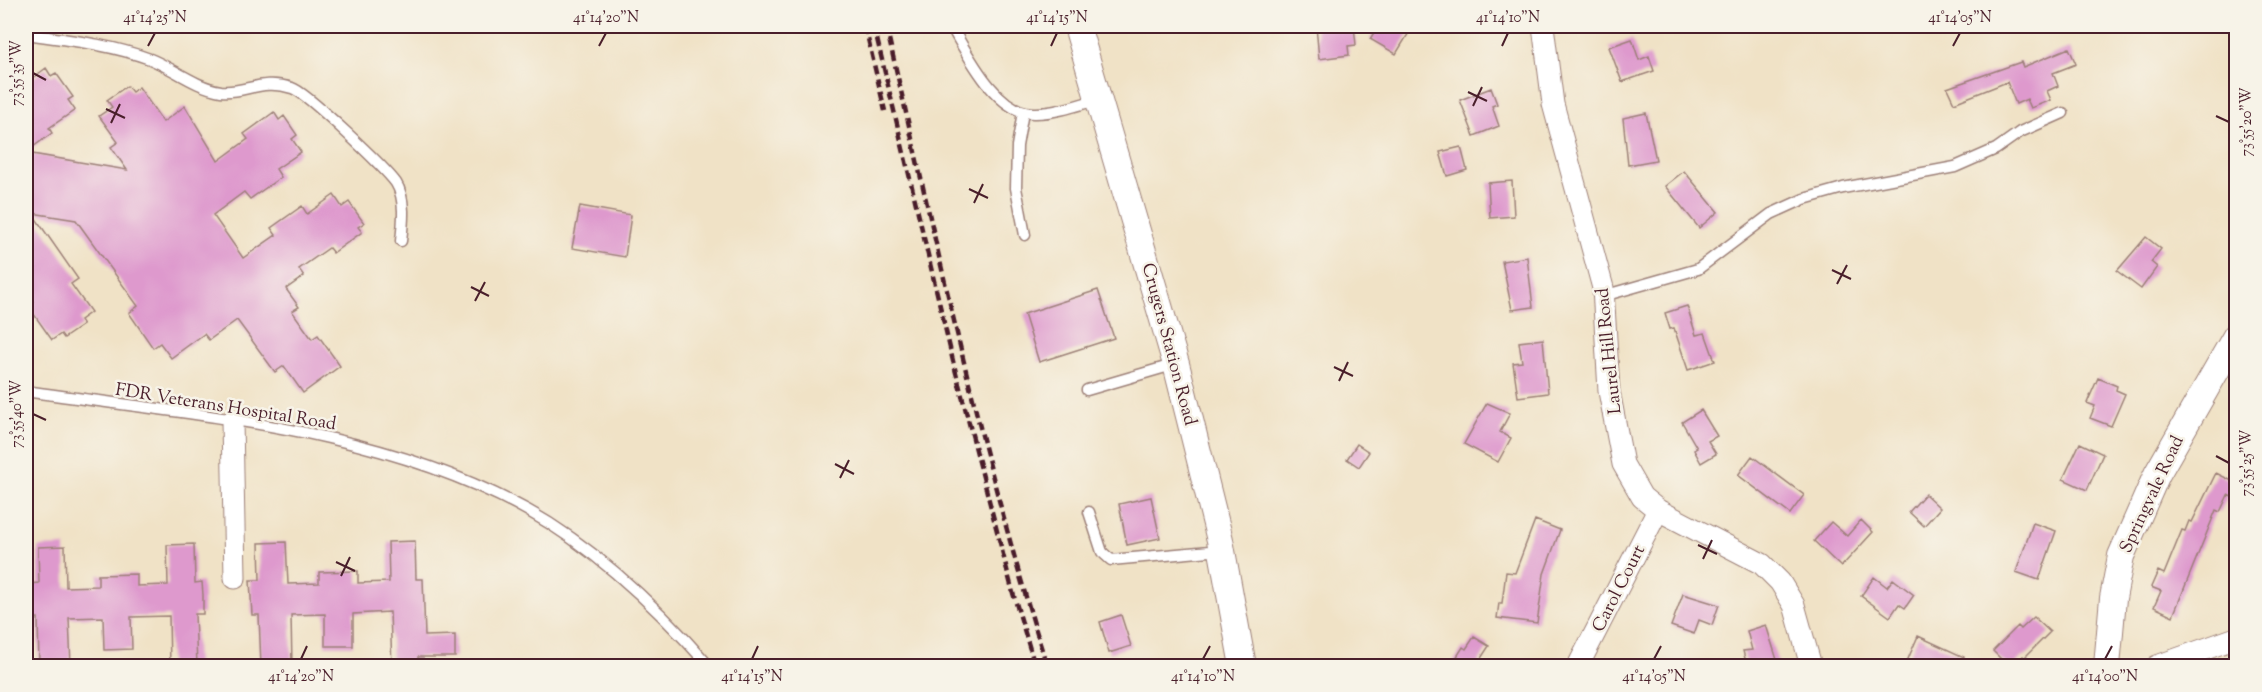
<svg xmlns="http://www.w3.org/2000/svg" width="2262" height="692" font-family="'Sorts Mill Goudy',serif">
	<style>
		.building { fill: #de99cd }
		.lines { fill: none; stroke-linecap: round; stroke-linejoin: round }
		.service-casing { stroke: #9d8078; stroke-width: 13 }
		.minor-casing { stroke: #9d8078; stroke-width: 23 }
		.tertiary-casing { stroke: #9d8078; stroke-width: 28 }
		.service { stroke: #fff; stroke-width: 10 }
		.minor { stroke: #fff; stroke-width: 21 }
		.tertiary { stroke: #fff; stroke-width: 26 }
		.rail { stroke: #4a1f2b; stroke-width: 4.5; stroke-dasharray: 9 4.5; stroke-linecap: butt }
		.ticks { fill: none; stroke: #4a1f2b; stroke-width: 2 }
		.labels { text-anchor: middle; stroke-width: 5; stroke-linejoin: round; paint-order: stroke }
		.street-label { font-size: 18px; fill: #4a1f2b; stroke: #f7f3e8 }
		.neatline { fill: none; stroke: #4a1f2b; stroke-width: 2 }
		.ticks-label { font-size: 15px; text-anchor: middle; fill: #4a1f2b }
	</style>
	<rect width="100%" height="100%" fill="#f7f3e8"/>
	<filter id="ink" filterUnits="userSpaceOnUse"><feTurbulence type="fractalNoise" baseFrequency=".0167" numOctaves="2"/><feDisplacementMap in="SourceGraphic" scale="12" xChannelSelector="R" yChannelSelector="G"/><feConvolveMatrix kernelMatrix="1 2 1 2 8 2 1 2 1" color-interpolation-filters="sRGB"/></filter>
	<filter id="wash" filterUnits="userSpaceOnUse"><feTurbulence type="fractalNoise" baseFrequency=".008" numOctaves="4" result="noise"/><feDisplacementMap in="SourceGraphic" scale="24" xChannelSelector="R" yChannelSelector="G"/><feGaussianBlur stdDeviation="1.35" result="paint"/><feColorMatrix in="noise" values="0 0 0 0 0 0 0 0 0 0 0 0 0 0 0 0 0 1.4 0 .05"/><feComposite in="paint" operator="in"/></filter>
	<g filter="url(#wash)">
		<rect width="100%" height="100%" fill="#f0e2c6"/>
		<g id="blocks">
			<!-- building -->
			<path class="building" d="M1316,26H1354L1356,45L1348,46L1349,55L1319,59Z
				M1378,26H1402L1410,31L1396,54L1370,39Z
				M1632,39L1639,60L1649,56L1654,71L1622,82L1609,47Z
				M2069,48L2076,64L2053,73L2058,86L2047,91L2051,100L2031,108L2027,99L2016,104L2007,82L1954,103L1947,88L2021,62L2023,67Z
				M46,68L51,76L56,73L73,97L68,100L75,110L49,128L52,133L26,152V83Z
				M127,86L132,92L139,87L163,122L185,106L218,161L248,139L244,134L274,112L279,120L284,116L297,135L292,139L301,152L276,169L281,177L250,199L244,192L213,215L243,258L276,235L271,228L302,206L307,214L334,195L342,207L349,202L364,223L358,227L362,232L333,253L329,248L299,269L304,276L286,289L299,307L292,311L312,339L318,335L340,366L303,393L284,366L275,372L237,320L209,340L204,334L171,358L160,343L153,348L129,313L138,306L76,220L32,213L78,279L71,284L91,312L80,320L83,325L64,338L61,334L52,340L28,306L34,302L26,290V153L127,170L111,147L118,142L99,116L112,107L107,100Z
				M1491,88L1497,104L1492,106L1499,126L1474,136L1460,100Z
				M1646,113L1656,160L1628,165L1623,118Z
				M1461,147L1467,170L1447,176L1440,152Z
				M1684,171L1718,212L1699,228L1665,186Z
				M1512,181L1514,216L1490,218L1488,183Z
				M580,206L631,215L625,257L572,248Z
				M2146,237L2161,249L2151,262L2157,267L2141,289L2117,271Z
				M1527,257L1533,307L1512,310L1502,261Z
				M1098,290L1114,338L1039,362L1024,314Z
				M1687,306L1696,335L1705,333L1715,361L1688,370L1674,328L1670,329L1665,313Z
				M1543,339L1548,393L1518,397L1513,363L1522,362L1519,342Z
				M2098,378L2117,386L2116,390L2125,394L2111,426L2090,418L2095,406L2087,403Z
				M1487,403L1510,413L1500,432L1511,438L1498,462L1464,444Z
				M1701,410L1717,436L1708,441L1716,454L1701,463L1694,450L1697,448L1682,422Z
				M2080,443L2103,454L2087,490L2063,479Z
				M1357,444L1369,452L1359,467L1347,459Z
				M1752,456L1804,495L1790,514L1738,475Z
				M2216,473L2236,483V499L2228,495L2220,512L2216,510L2173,616L2154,607L2161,591L2151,587L2158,571L2164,574L2182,530L2185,531L2189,521L2192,522Z
				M1925,494L1940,508L1924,526L1909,512Z
				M1151,497L1160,538L1127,545L1119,504Z
				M1535,520L1560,530L1544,574L1537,623L1497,618L1499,603H1502L1506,572L1515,573Z
				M1861,520L1873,532L1841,567L1814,541L1831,522L1847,536Z
				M2033,523L2056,531L2039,580L2016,572Z
				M415,541L416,579H423L425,636L455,635V657H418V666H392L390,612L353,614V646H325V614L291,615L292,666H261L259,615H252L250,580H260L259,543L286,542L288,584L319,583V572L358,571V583L389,582L388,542Z
				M194,544L195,583L202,582L203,595V614H195L197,666H170L169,616L131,617L132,649L104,650L103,617L69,618L71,666H39L38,618H30L29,584L39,583L38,547L65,546L66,587L98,586V575L137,574V586L168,585L167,545Z
				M1874,577L1887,587L1893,579L1914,595L1905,608L1899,604L1890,617L1861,596Z
				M1683,594L1719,605L1712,625L1699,620L1694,634L1671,626Z
				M1121,615L1131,646L1109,653L1100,622Z
				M2034,617L2050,632L2024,658L2023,656L2013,666H2008L1993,651L2018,626L2021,629Z
				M1766,625L1779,666H1747L1743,651L1752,650L1747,631Z
				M1918,636L1964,657L1960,666H1905Z
				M1474,637L1489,646L1476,666H1451L1463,647L1466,649Z"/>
		</g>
	</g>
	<g filter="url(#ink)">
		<use href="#blocks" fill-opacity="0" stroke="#9d8078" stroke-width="1.5"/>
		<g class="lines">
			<!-- service casing -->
			<g class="service-casing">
				<path id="service" d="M951,26C967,53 997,115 1035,113C1056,113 1078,105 1099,99
					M26,34C68,40 109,44 150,59C173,68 195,87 221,91C244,94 262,78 292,88C306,92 386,169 396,183C406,199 403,223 401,241
					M1023,112L1017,146L1016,188L1025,235
					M1603,296L1698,269L1771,214L1804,199L1843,188L1955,167L1996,149L2020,132L2063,113
					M1087,390L1176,364
					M26,391C195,416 375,426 527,510C597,549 657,607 709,666
					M1089,512L1102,552L1111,560L1221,550"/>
			</g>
			<!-- minor casing -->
			<g class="minor-casing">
				<path id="minor" d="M1543,26L1553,104L1603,288L1609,391L1623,464L1642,497L1658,510L1762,564L1780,582L1794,605L1811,666
					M232,421L235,578
					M1578,666L1658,510
					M2157,666L2236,638"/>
			</g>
			<!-- tertiary casing -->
			<g class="tertiary-casing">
				<path id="tertiary" d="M1077,26L1176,364L1220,540L1243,666
					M2107,666L2113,598L2121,556L2157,474L2236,336"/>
			</g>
			<!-- service -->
			<use href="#service" class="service"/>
			<!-- minor -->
			<use href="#minor" class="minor"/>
			<!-- tertiary -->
			<use href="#tertiary" class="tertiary"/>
			<!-- rail -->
			<path class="rail" d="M865,26L885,111
				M874,26L953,361L1013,593L1035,666
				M886,26C936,240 981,457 1047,666"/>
		</g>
	</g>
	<!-- ticks -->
	<path class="ticks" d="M148,46L155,33M599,46L606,33M1051,46L1057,33M1502,46L1508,33M1953,46L1960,33M33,73L46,80M1468,92L1487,101M1473,106L1482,87M106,109L125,118M2216,116L2229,122M111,123L120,104M969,189L988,198M974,203L983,184M1832,270L1851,279M1837,284L1847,265M471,287L489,296M475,301L485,282M1334,367L1353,376M1339,381L1348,362M33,414L46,420M2216,456L2229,463M835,464L854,474M840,478L849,460M1698,545L1717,554M1703,559L1712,540M336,562L355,571M341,576L350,557M301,659L307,646M752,659L758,646M1203,659L1210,646M1654,659L1661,646M2105,659L2112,646"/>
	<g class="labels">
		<!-- street labels -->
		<g class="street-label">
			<text transform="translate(1170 344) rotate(75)" y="6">Crugers Station Road</text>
			<text transform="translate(1608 351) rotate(-96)" y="6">Laurel Hill Road</text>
			<text transform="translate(226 406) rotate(9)" y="6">FDR Veterans Hospital Road</text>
			<text transform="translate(2151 494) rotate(-65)" y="6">Springvale Road</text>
			<text transform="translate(1618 588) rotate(-63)" y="6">Carol Court</text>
		</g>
	</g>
	<!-- margin -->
	<rect width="2262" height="692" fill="none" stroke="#f7f3e8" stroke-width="66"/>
	<rect x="33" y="33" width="2196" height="626" class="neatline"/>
	<g class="ticks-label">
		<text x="155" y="22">41°14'25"N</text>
		<text x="606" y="22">41°14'20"N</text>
		<text x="1057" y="22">41°14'15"N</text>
		<text x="1508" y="22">41°14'10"N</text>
		<text x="1960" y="22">41°14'05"N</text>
		<text transform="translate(16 73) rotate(-90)" y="5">73°55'35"W</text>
		<text transform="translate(2246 122) rotate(-90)" y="5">73°55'20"W</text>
		<text transform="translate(16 414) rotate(-90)" y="5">73°55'40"W</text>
		<text transform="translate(2246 463) rotate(-90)" y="5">73°55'25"W</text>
		<text x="301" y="681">41°14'20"N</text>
		<text x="752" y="681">41°14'15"N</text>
		<text x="1203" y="681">41°14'10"N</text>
		<text x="1654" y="681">41°14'05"N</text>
		<text x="2105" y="681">41°14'00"N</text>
	</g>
</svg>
